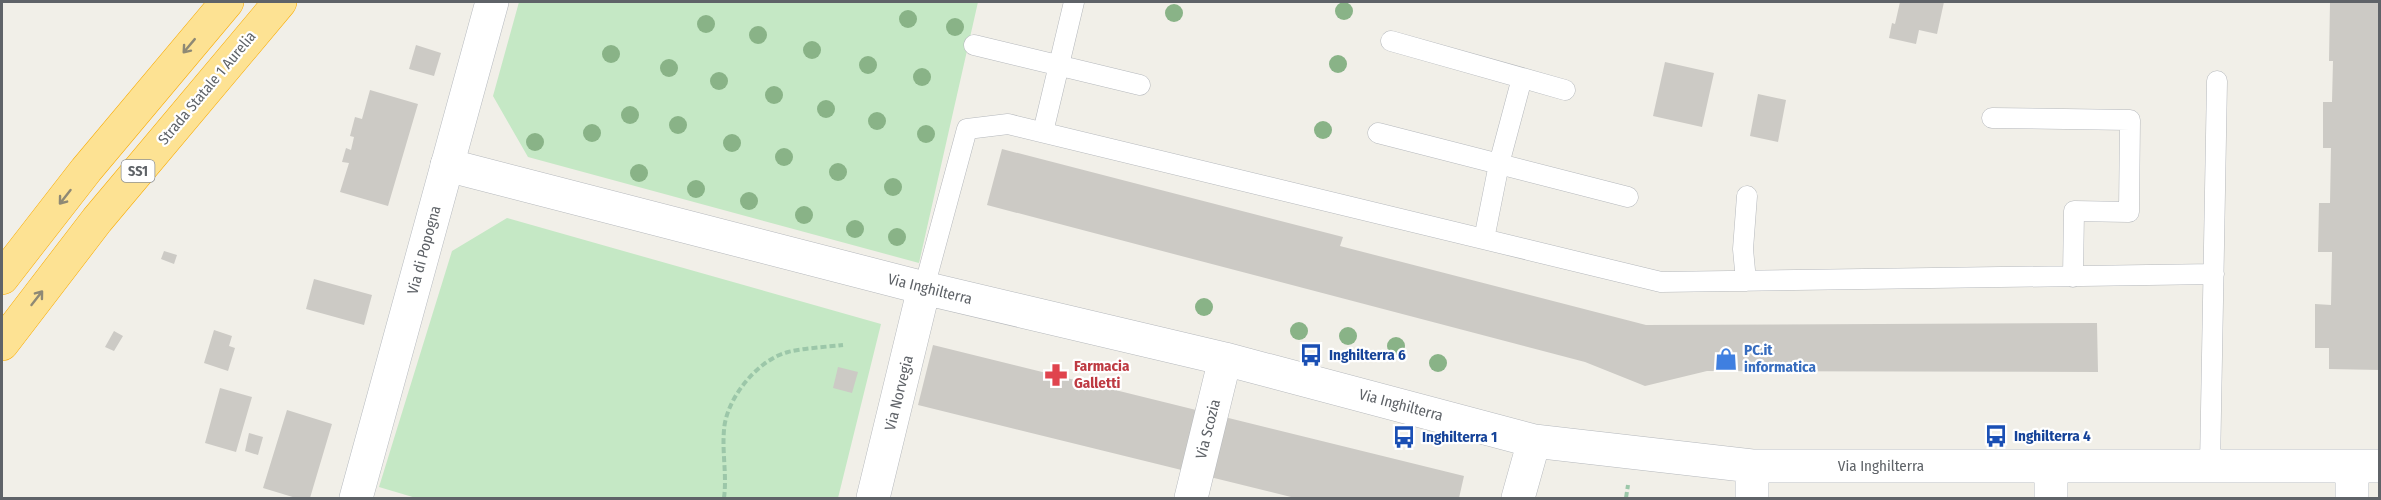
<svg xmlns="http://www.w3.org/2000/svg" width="2381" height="500" font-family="'Fira Sans Condensed',sans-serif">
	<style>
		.green { fill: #c5e8c5 }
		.building { fill: #cccac5 }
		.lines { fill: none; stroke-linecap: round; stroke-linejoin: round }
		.lane-casing { stroke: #b5b8bc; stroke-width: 21 }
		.street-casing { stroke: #b5b8bc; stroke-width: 34 }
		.secondary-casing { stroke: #b6babf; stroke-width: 34 }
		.highway-casing { stroke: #f9ab00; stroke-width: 34 }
		.path { stroke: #9cc7a9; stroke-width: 4; stroke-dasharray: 6 3; stroke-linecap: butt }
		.lane { stroke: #fff; stroke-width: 20 }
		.street { stroke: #fff; stroke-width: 33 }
		.secondary { stroke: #fff; stroke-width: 33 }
		.highway { stroke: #fde293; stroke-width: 33 }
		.tree { fill: #89b387 }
		.oneway { stroke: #8e8975 }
		.labels { text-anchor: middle; stroke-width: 4.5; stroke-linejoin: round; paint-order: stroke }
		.shield { fill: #fff; stroke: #8f9295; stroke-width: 1.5 }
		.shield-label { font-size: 14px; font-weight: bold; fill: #5f6368 }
		.street-label { font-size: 15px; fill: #5f6368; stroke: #fff }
		.shop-label { font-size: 15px; font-weight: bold; fill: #366cbe; stroke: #fff; text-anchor: start }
		.transit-label { font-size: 15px; font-weight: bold; fill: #164399; stroke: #fff; text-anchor: start }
		.health-label { font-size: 15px; font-weight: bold; fill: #be3a42; stroke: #fff; text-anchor: start }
	</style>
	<rect width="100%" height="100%" fill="#f1efe8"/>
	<!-- green -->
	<path class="green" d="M519,2H978L919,263L528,157L493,96Z
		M507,218L881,324L838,498H416L379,487L452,251Z"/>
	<!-- building -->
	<path class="building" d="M1900,2H1944L1937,34L1919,30L1916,44L1889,38L1892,23L1895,24Z
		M2330,2H2380V370L2329,369V348H2315V304L2331,305L2332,252H2318L2319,203H2330L2331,148H2323V102H2332L2333,61H2329Z
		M416,45L441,53L434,76L409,69Z
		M1665,62L1714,73L1702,127L1653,116Z
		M370,90L418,104L388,206L340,192L349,163L342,162L346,148L351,150L354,137L350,136L355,117L362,119Z
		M1758,94L1786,100L1778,142L1750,136Z
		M1002,149L1343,237L1340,246L1646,325L2097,323L2098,372L1707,371L1645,386L1585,362L987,205Z
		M164,251L177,255L174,264L161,259Z
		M314,279L372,295L364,325L306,309Z
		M214,330L232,336L229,346L235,348L228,371L204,363Z
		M114,331L123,336L114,351L105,347Z
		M933,345L1464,476L1459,498H1295L918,405Z
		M838,367L858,372L852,393L833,388Z
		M220,388L252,397L236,452L205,443Z
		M287,410L332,424L310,498H296L263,488Z
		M249,433L263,437L258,455L245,451Z"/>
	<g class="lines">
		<!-- lane casing -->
		<g class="lane-casing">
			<path id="lane" d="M1391,41L1565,90
				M974,45L1140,85
				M1992,118L2130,120L2129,212L2074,211L2073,277
				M1043,132L1074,2
				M1378,133L1628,197
				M1484,239L1499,164L1522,78
				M1746,281L1743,249L1747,196
				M924,288L967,129L1008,124L1661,282L2214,274
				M2210,466L2217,81"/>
		</g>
		<!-- street casing -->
		<g class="street-casing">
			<path id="street" d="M447,165L924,288L1225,359L1534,441L1752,466H2380
				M873,498L924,288
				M1191,498L1225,359
				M1518,498L1534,441
				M1752,498V466
				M2051,498V466
				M2352,498V466"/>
		</g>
		<!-- secondary casing -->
		<g class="secondary-casing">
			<path id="secondary" d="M356,498L492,2"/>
		</g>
		<!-- highway casing -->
		<g class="highway-casing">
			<path id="highway" d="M2,278L86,170L227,2
				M2,344L97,220L280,2"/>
		</g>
		<!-- path -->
		<path class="path" d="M724,498C727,475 722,453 724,430C726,399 757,360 788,352C805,348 825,347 843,345
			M1626,498L1628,485"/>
		<!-- lane -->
		<use href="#lane" class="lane"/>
		<!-- street -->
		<use href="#street" class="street"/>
		<!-- secondary -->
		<use href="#secondary" class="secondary"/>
		<!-- highway -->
		<use href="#highway" class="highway"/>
	</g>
	<!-- trees -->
	<g class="tree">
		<circle cx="1344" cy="11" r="9"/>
		<circle cx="1174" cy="13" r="9"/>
		<circle cx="908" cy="19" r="9"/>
		<circle cx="706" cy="24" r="9"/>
		<circle cx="955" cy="27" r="9"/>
		<circle cx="758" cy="35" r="9"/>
		<circle cx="812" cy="50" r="9"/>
		<circle cx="611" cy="54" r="9"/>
		<circle cx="1338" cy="64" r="9"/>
		<circle cx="868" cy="65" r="9"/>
		<circle cx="669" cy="68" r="9"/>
		<circle cx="922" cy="77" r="9"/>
		<circle cx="719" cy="81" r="9"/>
		<circle cx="774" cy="95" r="9"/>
		<circle cx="826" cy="109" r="9"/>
		<circle cx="630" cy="115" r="9"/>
		<circle cx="877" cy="121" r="9"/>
		<circle cx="678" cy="125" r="9"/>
		<circle cx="1323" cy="130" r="9"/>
		<circle cx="592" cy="133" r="9"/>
		<circle cx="926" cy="134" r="9"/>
		<circle cx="535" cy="142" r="9"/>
		<circle cx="732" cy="143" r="9"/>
		<circle cx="784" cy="157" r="9"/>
		<circle cx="838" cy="172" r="9"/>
		<circle cx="639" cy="173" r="9"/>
		<circle cx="893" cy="187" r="9"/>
		<circle cx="696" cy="189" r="9"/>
		<circle cx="749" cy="201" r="9"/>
		<circle cx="804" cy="215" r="9"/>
		<circle cx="855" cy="229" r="9"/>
		<circle cx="897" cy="237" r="9"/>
		<circle cx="1204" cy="307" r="9"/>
		<circle cx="1299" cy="331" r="9"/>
		<circle cx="1348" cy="336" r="9"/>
		<circle cx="1396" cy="346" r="9"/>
		<circle cx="1438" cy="363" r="9"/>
	</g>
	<!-- one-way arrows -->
	<defs><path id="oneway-shaft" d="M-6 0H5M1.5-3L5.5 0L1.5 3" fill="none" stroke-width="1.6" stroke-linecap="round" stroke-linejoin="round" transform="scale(1.5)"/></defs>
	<g class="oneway">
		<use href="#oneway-shaft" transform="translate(189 46) rotate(130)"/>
		<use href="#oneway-shaft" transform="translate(65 197) rotate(128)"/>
		<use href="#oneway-shaft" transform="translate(37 298) rotate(-52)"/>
	</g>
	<!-- icons -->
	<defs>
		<g id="bus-bare" transform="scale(1.8)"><path d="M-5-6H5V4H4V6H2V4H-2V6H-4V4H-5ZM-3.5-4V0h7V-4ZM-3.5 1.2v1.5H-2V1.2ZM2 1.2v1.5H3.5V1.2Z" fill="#1a4fb4" stroke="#fff" stroke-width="2.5" paint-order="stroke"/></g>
		<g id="shop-bare" transform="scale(1.8)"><path d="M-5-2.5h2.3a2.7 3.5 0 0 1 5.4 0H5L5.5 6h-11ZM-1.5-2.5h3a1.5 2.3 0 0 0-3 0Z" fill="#3f7fe0" stroke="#fff" stroke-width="2.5" paint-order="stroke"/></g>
		<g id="pharmacy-bare" transform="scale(1.8)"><path d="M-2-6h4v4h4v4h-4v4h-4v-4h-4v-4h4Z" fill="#e0444e" stroke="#fff" stroke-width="2.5" paint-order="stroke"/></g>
	</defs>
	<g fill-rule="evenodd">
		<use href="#bus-bare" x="1311" y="355"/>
		<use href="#shop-bare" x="1726" y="359"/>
		<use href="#pharmacy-bare" x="1056" y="375"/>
		<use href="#bus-bare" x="1996" y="436"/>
		<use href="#bus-bare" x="1404" y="437"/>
	</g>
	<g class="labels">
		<!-- shield labels -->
		<rect class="shield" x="121.5" y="160" width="33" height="22" rx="4.5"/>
		<g class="shield-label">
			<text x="138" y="176">SS1</text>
		</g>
		<!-- street labels -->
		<g class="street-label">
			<text transform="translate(207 88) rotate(-50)" y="5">Strada Statale 1 Aurelia</text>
			<text transform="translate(424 250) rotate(-75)" y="5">Via di Popogna</text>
			<text transform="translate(930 289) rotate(14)" y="5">Via Inghilterra</text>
			<text transform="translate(899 393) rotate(-76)" y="5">Via Norvegia</text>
			<text transform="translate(1401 405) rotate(15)" y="5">Via Inghilterra</text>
			<text transform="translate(1208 429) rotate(-76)" y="5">Via Scozia</text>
			<text x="1881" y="471">Via Inghilterra</text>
		</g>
		<!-- shop labels -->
		<g class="shop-label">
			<text x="1744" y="355">PC.it<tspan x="1744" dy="17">informatica</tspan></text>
		</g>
		<!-- transit labels -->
		<g class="transit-label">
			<text x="1329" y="360">Inghilterra 6</text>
			<text x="2014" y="441">Inghilterra 4</text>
			<text x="1422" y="442">Inghilterra 1</text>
		</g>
		<!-- health labels -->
		<g class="health-label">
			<text x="1074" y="371">Farmacia<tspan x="1074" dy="17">Galletti</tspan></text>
		</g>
	</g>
	<!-- border -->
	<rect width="2381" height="500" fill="none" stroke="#5f6368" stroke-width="6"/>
</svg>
